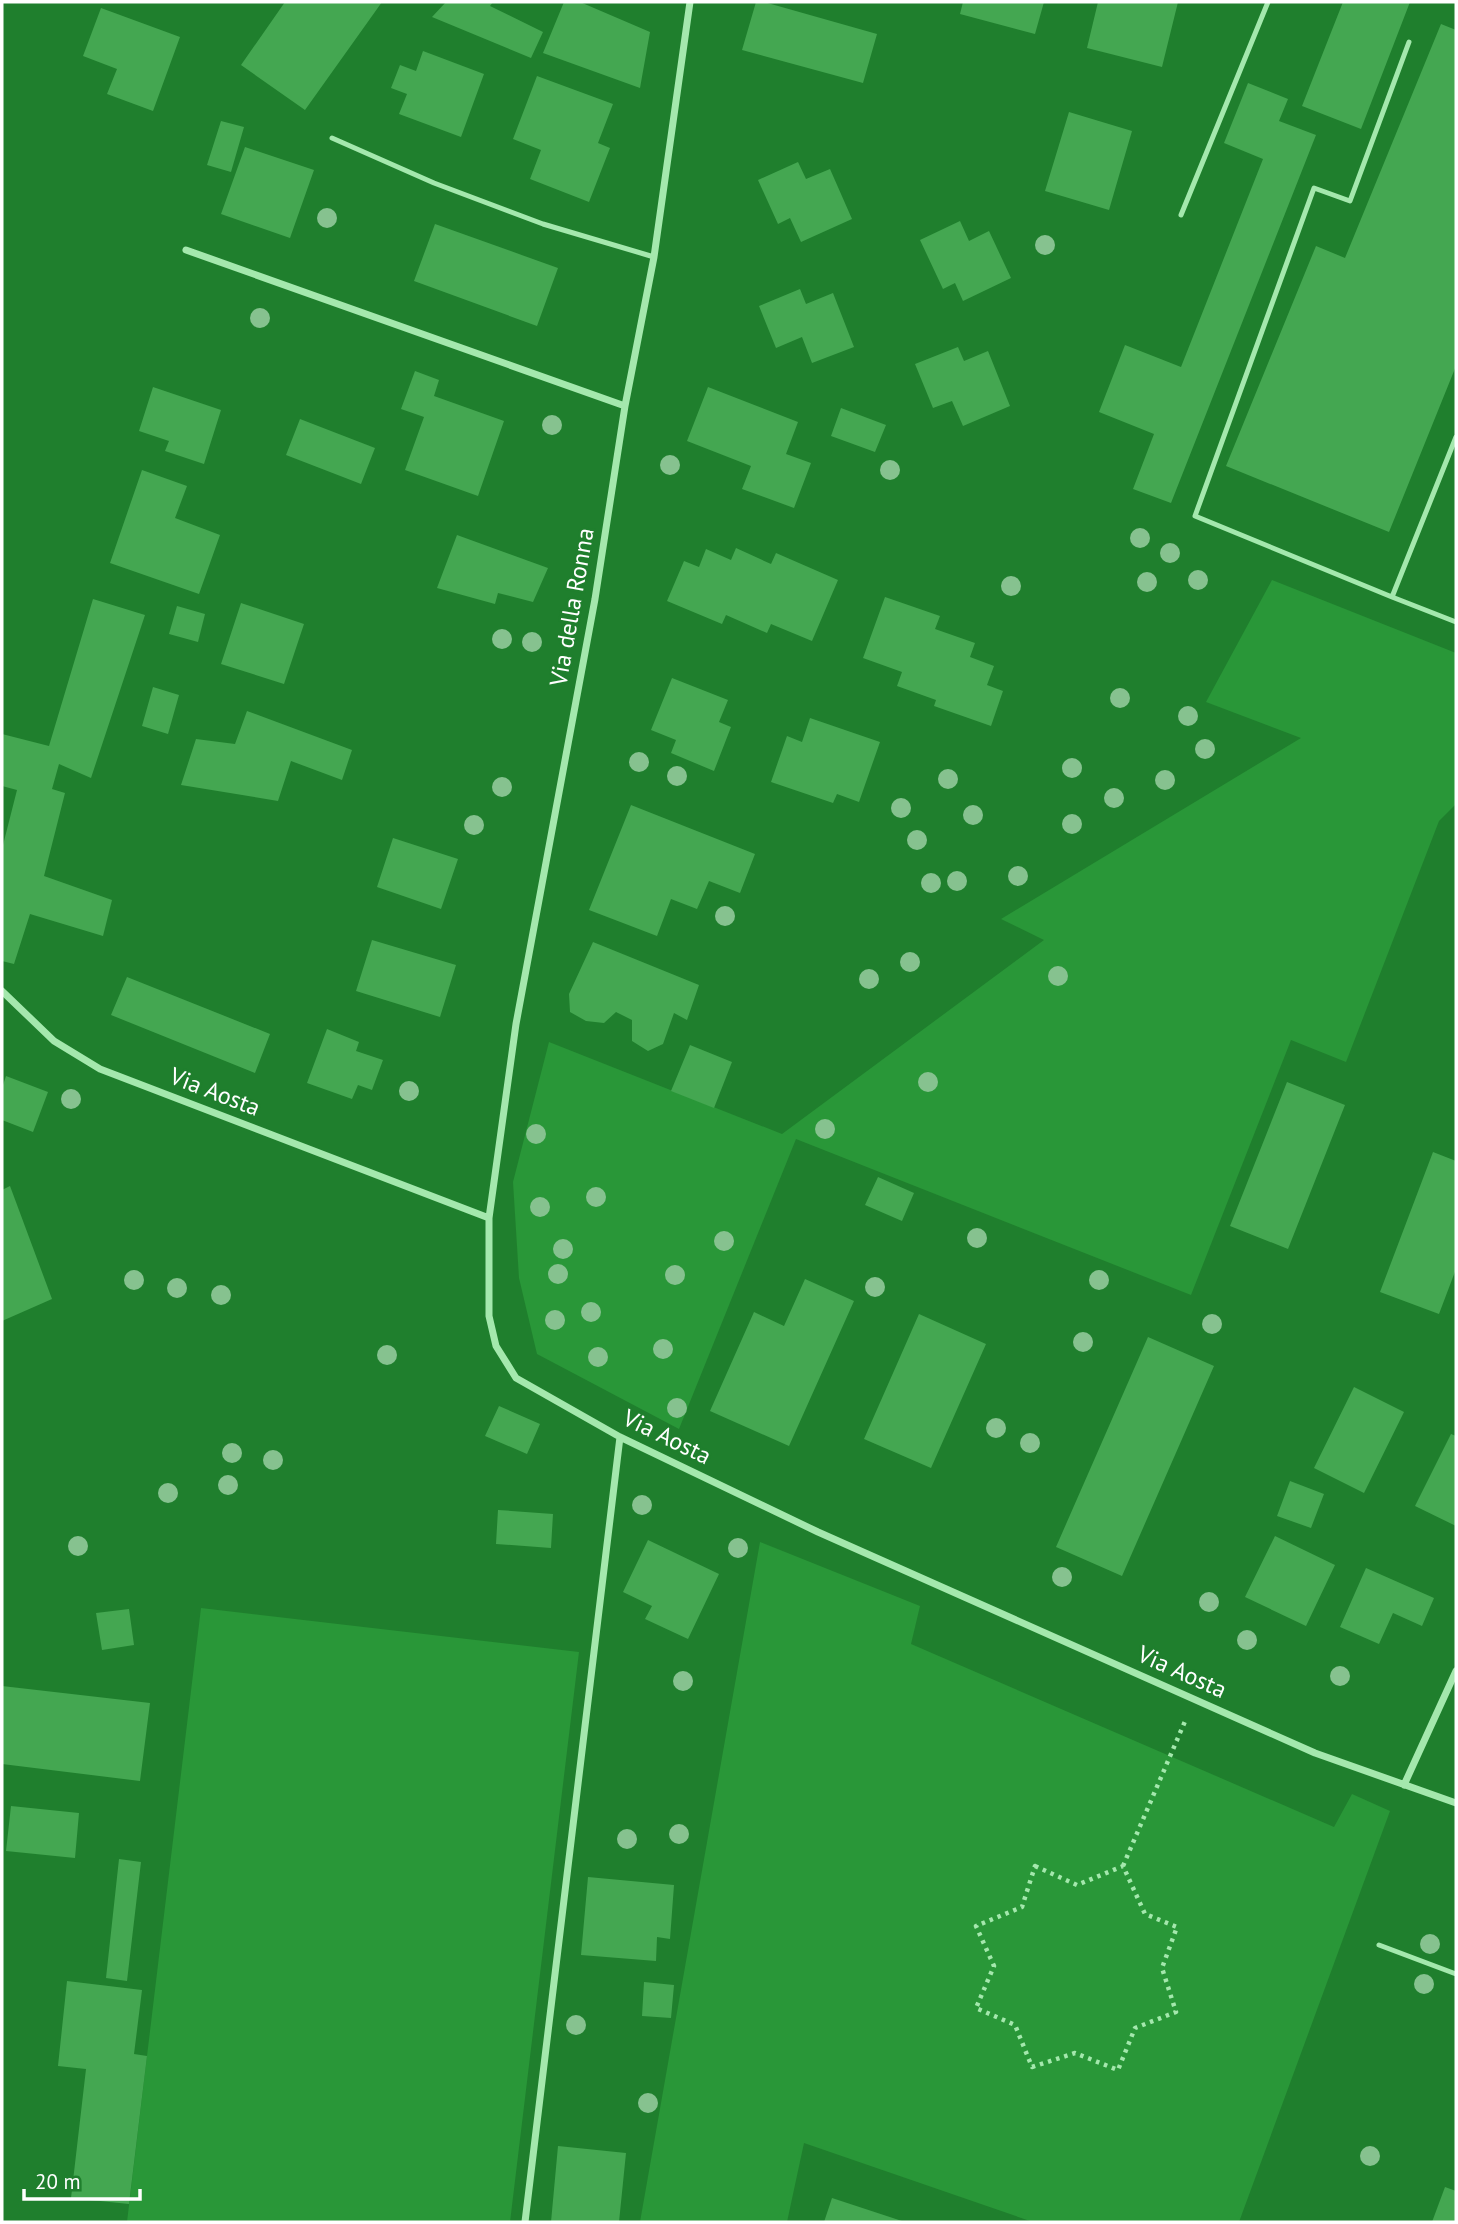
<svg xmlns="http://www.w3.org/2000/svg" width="1458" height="2224" font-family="'PT Sans',sans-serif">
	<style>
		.green { fill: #299738 }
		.building { fill: #44a751 }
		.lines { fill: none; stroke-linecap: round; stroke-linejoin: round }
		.path { stroke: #a4e8ad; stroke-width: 4.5; stroke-dasharray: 3.5 5; stroke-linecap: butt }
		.lane { stroke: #a4e8ad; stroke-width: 5 }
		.street { stroke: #a4e8ad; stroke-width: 7 }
		.tree { fill: #86c28f }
		.labels { text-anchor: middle; stroke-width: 5; stroke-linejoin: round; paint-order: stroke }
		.street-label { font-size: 24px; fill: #fff; stroke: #1f7f2d }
	</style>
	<rect width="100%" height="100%" fill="#1f7f2d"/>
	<!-- green -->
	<path class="green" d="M1272,580L1456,653V804L1439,821L1346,1062L1291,1040L1191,1295L796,1139L679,1429L537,1354L519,1278L513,1182L549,1042L782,1134L1044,940L1001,919L1301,738L1206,702Z
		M760,1542L920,1606L911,1644L1334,1827L1352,1794L1390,1811L1239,2222H1033L804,2143L787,2222H640Z
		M201,1608L579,1652L510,2222H127Z"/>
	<!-- building -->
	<path class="building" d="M285,2H382L305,110L241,65Z
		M446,2H493L490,6L543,32L531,58L432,17Z
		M564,2H580L650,32L640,88L543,53Z
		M756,2H764L877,34L863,83L742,50Z
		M963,2H1044L1035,34L960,14Z
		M1098,2H1178L1162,67L1087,48Z
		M1343,2H1410L1361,129L1302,106Z
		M101,8L180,37L153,111L107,94L117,69L83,56Z
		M1441,24L1456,30V366L1389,532L1226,466L1316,246L1345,258Z
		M423,51L484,74L461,137L399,114L407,94L391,88L400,65L416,71Z
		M537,76L613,104L598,143L610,148L589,202L530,179L541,150L513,139Z
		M1248,83L1288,99L1279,121L1316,135L1171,503L1133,489L1154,434L1099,412L1125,345L1181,367L1263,159L1224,143Z
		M1069,112L1132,131L1109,210L1045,191Z
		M221,121L244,127L231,172L207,165Z
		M245,147L314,170L290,238L221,214Z
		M798,162L806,179L830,169L852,219L801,242L790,218L778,224L758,180Z
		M960,221L969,241L989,231L1011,278L963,301L955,283L943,289L920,240Z
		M435,224L558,268L537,326L414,281Z
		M800,289L806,304L833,293L854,347L812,363L802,337L776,348L759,306Z
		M958,347L964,361L988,351L1010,406L963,426L952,401L933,408L915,364Z
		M415,371L439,380L434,396L504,421L478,496L405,470L424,417L401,409Z
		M153,387L221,410L204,464L165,451L169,441L139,431Z
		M708,387L798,422L786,454L811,463L794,508L742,489L751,466L687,441Z
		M841,408L886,425L875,452L831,436Z
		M300,419L375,448L361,484L286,455Z
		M142,470L187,486L175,518L220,535L199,594L110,563Z
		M457,535L548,568L533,602L498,593L495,604L437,588Z
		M736,548L771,564L776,553L838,580L812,641L771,624L767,633L726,615L722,624L667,601L684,561L699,567L706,549L731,560Z
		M885,597L940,616L935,629L975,643L970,657L994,666L987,685L1003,691L991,726L934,706L936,700L897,686L902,672L863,658Z
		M93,599L145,615L91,778L59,764L52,789L65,793L44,876L112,900L103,936L30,914L14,964L2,961V849L17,790L2,786V734L49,746Z
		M241,603L304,624L284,684L221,664Z
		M177,606L205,614L198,642L169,634Z
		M672,678L728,700L719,722L731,727L714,771L671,753L676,740L651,730Z
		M153,687L179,695L168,734L142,726Z
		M247,711L352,750L342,780L291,761L278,801L181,785L196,739L235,744Z
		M810,718L880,742L859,802L837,794L833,803L771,782L787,736L802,742Z
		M631,805L755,854L740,893L709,881L697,909L671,899L657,936L589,910Z
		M393,838L458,859L441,909L377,887Z
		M372,940L456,965L440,1017L356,991Z
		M593,942L699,985L687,1020L674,1013L663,1044L648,1051L632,1041V1020L616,1012L604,1023L586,1021L570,1012L569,994Z
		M127,977L270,1034L255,1073L111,1015Z
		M327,1029L359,1042L356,1051L383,1060L372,1090L358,1085L352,1099L307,1083Z
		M690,1045L732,1062L714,1108L671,1091Z
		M6,1076L48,1092L33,1132L2,1120V1088Z
		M1287,1082L1345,1105L1288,1249L1230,1226Z
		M1433,1152L1456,1161V1269L1439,1314L1380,1292Z
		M878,1177L914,1193L902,1221L865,1205Z
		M10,1186L52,1299L2,1321V1190Z
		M805,1279L854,1301L789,1446L710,1411L754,1312L784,1326Z
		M919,1314L986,1344L931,1468L864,1439Z
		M1148,1337L1214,1366L1122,1576L1056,1547Z
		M1354,1387L1404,1412L1364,1493L1314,1468Z
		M499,1406L540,1424L527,1454L485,1436Z
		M1451,1434L1456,1436V1526L1415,1506Z
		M1290,1481L1324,1494L1311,1528L1277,1516Z
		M498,1510L553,1514L551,1548L496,1544Z
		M1275,1536L1335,1565L1306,1626L1245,1597Z
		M648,1540L719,1574L688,1639L645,1619L652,1606L623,1592Z
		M1366,1568L1434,1598L1422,1626L1393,1613L1379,1644L1340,1627Z
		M129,1609L134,1645L102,1650L96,1613Z
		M2,1686L150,1703L140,1781L2,1764Z
		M11,1806L79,1813L75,1858L6,1851Z
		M119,1859L141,1862L127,1981L106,1978Z
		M588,1877L674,1885L670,1939L657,1937L656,1961L581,1955Z
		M67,1981L142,1990L134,2054L147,2056L129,2204L71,2198L86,2069L58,2066Z
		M644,1982L674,1985L671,2018L642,2016Z
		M558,2146L626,2153L619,2222H551Z
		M1445,2187L1456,2191V2222H1432Z
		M832,2198L905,2222H824Z"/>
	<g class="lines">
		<!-- path -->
		<path class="path" d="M1035,1866L1077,1885L1123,1866L1145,1914L1177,1927L1162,1968L1176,2012L1135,2028L1118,2070L1075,2053L1032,2067L1015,2025L976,2008L994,1966L976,1926L1022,1907Z
			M1123,1866L1186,1719"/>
		<!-- lane -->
		<path class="lane" d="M332,138L434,183L543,224L654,257
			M1181,215L1268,2
			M1456,437L1392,597L1456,622
			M1392,597L1195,516L1314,188L1350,201L1409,42
			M1379,1945L1456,1974"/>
		<!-- street -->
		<path class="street" d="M690,2L654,257L625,406L595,599L516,1024L489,1218V1316L496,1346L516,1378L620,1437L818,1532L1315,1753L1456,1803
			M186,250L625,406
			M2,991L54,1041L100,1069L489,1218
			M1404,1785L1456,1671
			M525,2222L620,1437"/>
	</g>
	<!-- trees -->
	<g class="tree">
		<circle cx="327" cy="218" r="10"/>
		<circle cx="1045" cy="245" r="10"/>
		<circle cx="260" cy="318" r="10"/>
		<circle cx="552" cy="425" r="10"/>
		<circle cx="670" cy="465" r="10"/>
		<circle cx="890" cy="470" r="10"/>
		<circle cx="1140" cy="538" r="10"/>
		<circle cx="1170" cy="553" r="10"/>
		<circle cx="1198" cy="580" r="10"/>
		<circle cx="1147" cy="582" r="10"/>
		<circle cx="1011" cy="586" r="10"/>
		<circle cx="502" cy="639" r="10"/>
		<circle cx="532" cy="642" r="10"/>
		<circle cx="1120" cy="698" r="10"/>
		<circle cx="1188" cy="716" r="10"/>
		<circle cx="1205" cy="749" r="10"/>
		<circle cx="639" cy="762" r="10"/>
		<circle cx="1072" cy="768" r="10"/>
		<circle cx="677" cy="776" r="10"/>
		<circle cx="948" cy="779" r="10"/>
		<circle cx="1165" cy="780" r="10"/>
		<circle cx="502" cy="787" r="10"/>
		<circle cx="1114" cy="798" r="10"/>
		<circle cx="901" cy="808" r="10"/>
		<circle cx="973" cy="815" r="10"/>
		<circle cx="1072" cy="824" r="10"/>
		<circle cx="474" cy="825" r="10"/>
		<circle cx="917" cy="840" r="10"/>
		<circle cx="1018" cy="876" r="10"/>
		<circle cx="957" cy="881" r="10"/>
		<circle cx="931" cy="883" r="10"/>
		<circle cx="725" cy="916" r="10"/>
		<circle cx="910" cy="962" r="10"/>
		<circle cx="1058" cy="976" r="10"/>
		<circle cx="869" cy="979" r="10"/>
		<circle cx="928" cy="1082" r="10"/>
		<circle cx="409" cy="1091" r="10"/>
		<circle cx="71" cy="1099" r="10"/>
		<circle cx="825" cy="1129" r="10"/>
		<circle cx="536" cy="1134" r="10"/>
		<circle cx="596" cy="1197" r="10"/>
		<circle cx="540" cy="1207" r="10"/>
		<circle cx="977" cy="1238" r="10"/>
		<circle cx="724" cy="1241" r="10"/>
		<circle cx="563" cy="1249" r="10"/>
		<circle cx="558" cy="1274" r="10"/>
		<circle cx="675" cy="1275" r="10"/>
		<circle cx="134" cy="1280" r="10"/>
		<circle cx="1099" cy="1280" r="10"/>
		<circle cx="875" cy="1287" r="10"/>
		<circle cx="177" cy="1288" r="10"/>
		<circle cx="221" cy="1295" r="10"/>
		<circle cx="591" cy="1312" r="10"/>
		<circle cx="555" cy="1320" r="10"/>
		<circle cx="1212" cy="1324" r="10"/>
		<circle cx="1083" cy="1342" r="10"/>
		<circle cx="663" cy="1349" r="10"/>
		<circle cx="387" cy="1355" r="10"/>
		<circle cx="598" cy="1357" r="10"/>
		<circle cx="677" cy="1408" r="10"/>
		<circle cx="996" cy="1428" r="10"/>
		<circle cx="1030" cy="1443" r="10"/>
		<circle cx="232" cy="1453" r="10"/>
		<circle cx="273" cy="1460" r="10"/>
		<circle cx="228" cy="1485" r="10"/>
		<circle cx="168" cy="1493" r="10"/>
		<circle cx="642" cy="1505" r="10"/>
		<circle cx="78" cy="1546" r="10"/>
		<circle cx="738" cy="1548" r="10"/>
		<circle cx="1062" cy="1577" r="10"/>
		<circle cx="1209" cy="1602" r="10"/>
		<circle cx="1247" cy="1640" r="10"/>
		<circle cx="1340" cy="1676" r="10"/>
		<circle cx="683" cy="1681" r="10"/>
		<circle cx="679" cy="1834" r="10"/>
		<circle cx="627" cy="1839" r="10"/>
		<circle cx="1430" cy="1944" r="10"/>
		<circle cx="1424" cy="1984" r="10"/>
		<circle cx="576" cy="2025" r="10"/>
		<circle cx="648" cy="2103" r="10"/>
		<circle cx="1370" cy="2156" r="10"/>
	</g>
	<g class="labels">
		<!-- street labels -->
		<g class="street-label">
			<text transform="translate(572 607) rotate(-80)" y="8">Via della Ronna</text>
			<text transform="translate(215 1092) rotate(21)" y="8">Via Aosta</text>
			<text transform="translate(667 1437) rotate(26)" y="8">Via Aosta</text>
			<text transform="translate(1182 1672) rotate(24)" y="8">Via Aosta</text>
		</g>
	</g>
	<!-- border -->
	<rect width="1458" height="2224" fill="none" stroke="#ffffff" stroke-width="7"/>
	<!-- scale -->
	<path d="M24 2189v10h116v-10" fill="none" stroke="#ffffff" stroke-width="3.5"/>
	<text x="35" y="2189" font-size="21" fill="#ffffff" stroke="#1f7f2d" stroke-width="5" paint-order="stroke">20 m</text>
</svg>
